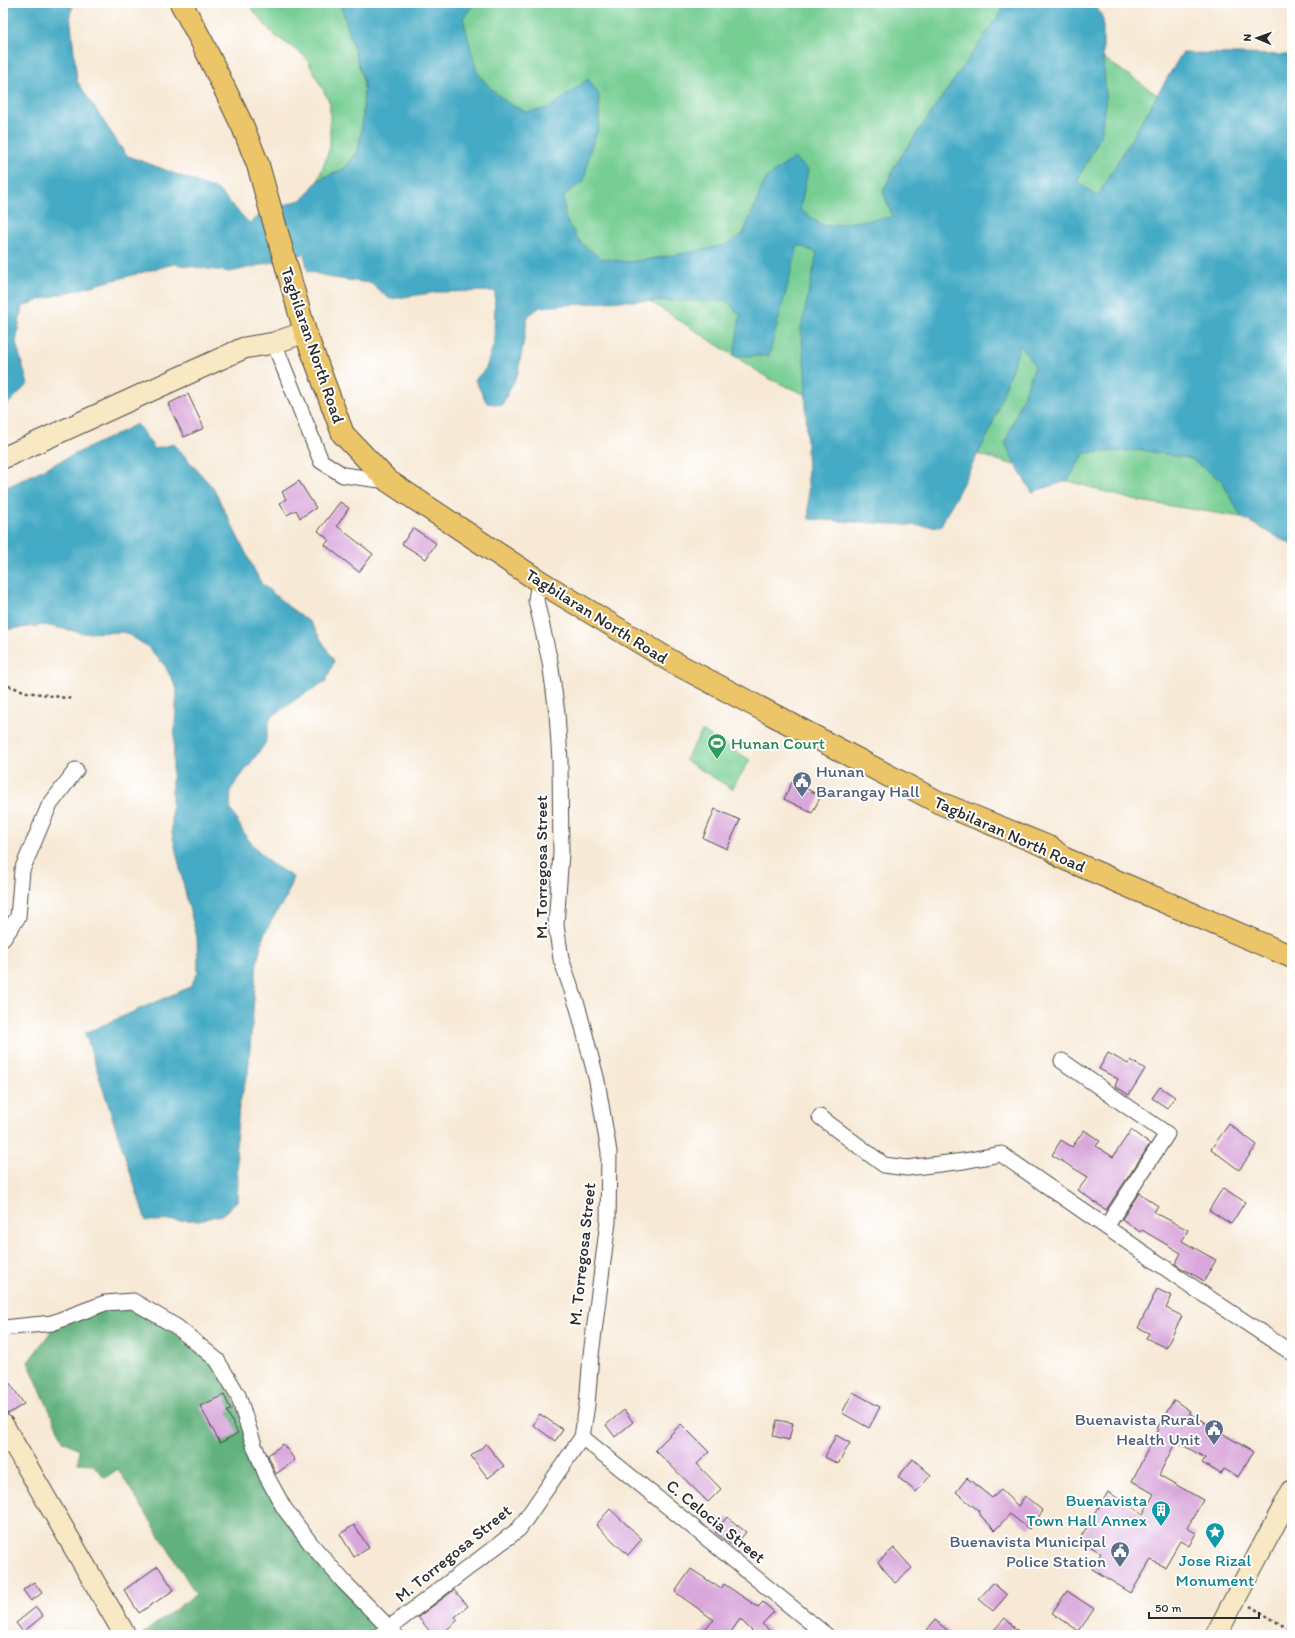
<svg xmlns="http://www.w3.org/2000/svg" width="1295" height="1638" font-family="Itim,sans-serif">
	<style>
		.green { fill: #76ce93; stroke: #507c5f }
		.forest { fill: #60b17d; stroke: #466e54 }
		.water { fill: #45aac5; stroke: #386a78 }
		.building { fill: #d9a7db }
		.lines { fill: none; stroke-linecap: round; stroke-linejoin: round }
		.street-casing { stroke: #4a4845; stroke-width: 17 }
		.secondary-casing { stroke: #4a4845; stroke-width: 23 }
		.primary-casing { stroke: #4a4845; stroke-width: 24 }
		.path { stroke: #4a4845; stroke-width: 2.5; stroke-dasharray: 3 3; stroke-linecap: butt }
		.street { stroke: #fff; stroke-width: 15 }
		.secondary { stroke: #f8e8c3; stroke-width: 21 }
		.primary { stroke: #edc569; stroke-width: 22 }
		.labels { text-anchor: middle; stroke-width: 4; stroke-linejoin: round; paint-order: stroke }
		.street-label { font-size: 17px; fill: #2b2b2b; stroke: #fff }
		.leisure-label { font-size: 17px; fill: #27864d; stroke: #fff; text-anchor: start }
		.service-label { font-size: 17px; fill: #4e5e75; stroke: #fff; text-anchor: end }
		.culture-label { font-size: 17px; fill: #0d838f; stroke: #fff; text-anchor: end }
	</style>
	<rect width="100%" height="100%" fill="#fff"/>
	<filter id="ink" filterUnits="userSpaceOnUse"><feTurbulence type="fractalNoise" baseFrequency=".025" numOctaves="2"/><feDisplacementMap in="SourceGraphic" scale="8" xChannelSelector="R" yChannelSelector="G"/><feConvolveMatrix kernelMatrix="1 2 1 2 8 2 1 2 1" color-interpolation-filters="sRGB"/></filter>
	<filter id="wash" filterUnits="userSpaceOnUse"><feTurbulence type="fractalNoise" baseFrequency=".012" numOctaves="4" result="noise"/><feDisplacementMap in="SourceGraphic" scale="16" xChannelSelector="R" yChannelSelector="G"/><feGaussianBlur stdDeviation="0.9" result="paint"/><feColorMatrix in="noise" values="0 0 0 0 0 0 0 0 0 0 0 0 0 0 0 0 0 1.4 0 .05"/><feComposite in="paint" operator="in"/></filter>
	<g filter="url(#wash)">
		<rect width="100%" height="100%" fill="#f7e9d6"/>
		<!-- green -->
		<path class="green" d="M247,3H340L364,83L363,119L358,152L344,169L318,180L330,147V103L305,56L274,35Z
			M425,3H1023L1190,117L1292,106V525L1133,500L862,420L770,379L637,293L554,257L478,116Z
			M702,731L750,760L732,789L685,760Z"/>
		<!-- forest -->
		<path class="forest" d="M132,1308L174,1333L213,1364L232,1396L290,1526L378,1628L369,1635H141L196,1594L118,1469L105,1478L92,1464L78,1463L79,1449L63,1441L28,1362L53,1329L107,1309Z"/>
		<!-- water -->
		<path class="water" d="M3,3H74L70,14L77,81L126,155L218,190L249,223L265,212L277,261L230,272L174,264L39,300L22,307L16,343L28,384L3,409Z
			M340,3H475L463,18L477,72L489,87L508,103L526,112L550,108L588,79L599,95V126L590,150L584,181L564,195L565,218L580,242L600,258L628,262L670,256L726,245L743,234L766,178L794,158L808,170L800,210L824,226L893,217L883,192L895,165L1007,3H1095L1103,19V58L1106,96L1101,136L1077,181L1097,197L1182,53L1292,55V97L1287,107L1292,116V545L1241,517L1222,481L1191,459L1142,450L1085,453L1067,481L1032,492L1016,466L1005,443L1035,366L1020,345L990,431L940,527L809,519L805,371L801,329L817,253L798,245L769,356H734L740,315L727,301H620L540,307L528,316L518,373L502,405L487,403L475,380L486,368L494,343L495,291L438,292L390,299L370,283L333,278L308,271L304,254L278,260L266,211L303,199L318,180L344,169L358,152L363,119L364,83Z
			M137,424L155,449L174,444L213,488L261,583L289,607L311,623L334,661L326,681L301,696L270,718L265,744L231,789L230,808L246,837L270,863L293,877L286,898L272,919L264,935L257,962L248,1073L239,1105L236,1143L238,1182L237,1201L222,1215L199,1220L146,1221L85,1033L190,987L198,972L197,937L187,900L172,833V783L177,689L165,666L147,646L124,632L84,633L44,625L3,630V489Z"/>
		<g id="blocks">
			<!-- building -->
			<path class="building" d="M188,394L204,428L184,437L168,404Z
				M299,481L316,508L300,518L296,510L287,515L280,503L286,499L282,492Z
				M340,502L349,508L337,526L373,554L359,572L325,545L329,540L318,531Z
				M413,528L436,543L426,559L402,544Z
				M792,782L821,796L812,813L784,799Z
				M715,809L740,820L727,849L703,838Z
				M1108,1053L1128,1064L1131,1060L1145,1069L1129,1095L1115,1086L1118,1079L1099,1069Z
				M1160,1087L1175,1097L1167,1108L1152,1098Z
				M1229,1124L1257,1145L1239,1170L1211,1149Z
				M1084,1130L1100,1141L1096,1146L1113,1157L1131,1130L1150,1144L1106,1210L1078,1190L1088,1177L1052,1155L1061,1140L1072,1147Z
				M1223,1188L1245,1202L1231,1224L1209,1210Z
				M1139,1193L1158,1206L1154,1212L1188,1230L1182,1241L1216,1260L1204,1281L1175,1264L1181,1253L1142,1230L1140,1232L1122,1219Z
				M1157,1289L1172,1296L1166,1308L1182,1316L1166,1348L1146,1338L1149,1333L1138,1328Z
				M3,1373L24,1404L8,1414L3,1407Z
				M853,1392L880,1407L869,1428L842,1413Z
				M224,1395L231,1410L227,1411L238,1433L220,1443L200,1406Z
				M1174,1400L1190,1411L1189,1413L1253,1452L1238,1477L1224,1469L1221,1474L1202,1463L1205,1458L1176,1441L1159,1475L1203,1500L1187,1528L1196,1533L1189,1546L1180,1541L1165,1567L1151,1560L1131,1593L1092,1569L1101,1553L1079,1540L1108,1492L1143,1514L1154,1494L1132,1481L1158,1429L1157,1428Z
				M624,1410L633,1422L615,1437L606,1425Z
				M540,1414L563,1430L555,1441L533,1425Z
				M777,1420L793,1423L789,1440L773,1436Z
				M681,1424L709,1452L697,1464L721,1489L708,1502L655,1450Z
				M836,1435L850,1443L838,1464L825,1457Z
				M283,1444L295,1460L276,1474L268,1455Z
				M486,1444L504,1466L488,1478L471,1456Z
				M913,1459L931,1475L916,1492L898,1477Z
				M967,1478L992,1498L1001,1490L1018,1506L1025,1496L1043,1511L1029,1529L1010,1514L995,1530L978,1513L979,1511L956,1492Z
				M610,1509L642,1539L628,1555L596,1525Z
				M727,1517L746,1532L734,1547L715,1532Z
				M354,1525L369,1548L354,1557L340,1534Z
				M894,1548L912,1568L895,1583L878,1562Z
				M158,1566L174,1590L139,1613L124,1590Z
				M691,1569L721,1589L724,1584L758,1607L763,1602L774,1612L762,1624L775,1635H756L740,1619L729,1635H698L714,1620L675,1592Z
				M34,1582L42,1593L31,1601L23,1590Z
				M993,1583L1007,1595L993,1611L979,1599Z
				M454,1590L468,1606L455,1617L458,1620L440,1635H433L418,1617Z
				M1067,1591L1094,1609L1079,1631L1052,1613Z
				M36,1607L43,1616L23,1632L16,1623Z
				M1005,1618L1022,1635H989Z
				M935,1620L953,1635H923Z"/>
		</g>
	</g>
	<g filter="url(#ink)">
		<use href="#blocks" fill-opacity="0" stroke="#4a4845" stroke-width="1"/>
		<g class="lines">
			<!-- street casing -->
			<g class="street-casing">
				<path id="street" d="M274,343L321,461L343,475L388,481
					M3,939L18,917L22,870L49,806L76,770
					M1062,1061L1167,1134L1106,1227
					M820,1117L884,1165L907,1168L964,1161L1001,1154L1197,1290L1292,1353
					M3,1328L52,1323L105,1303L133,1301L177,1327L217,1360L238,1395L254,1445L267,1477L284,1508L311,1544L344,1582L395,1634
					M582,1437L826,1635
					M380,1635L519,1529L582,1437L587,1405L591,1355L608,1222L609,1152L597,1081L578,1008L561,959L556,925L561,853L560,761L557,713L550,662L536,600L539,581"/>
			</g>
			<!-- secondary casing -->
			<g class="secondary-casing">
				<path id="secondary" d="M3,458L244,348L274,343L305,332
					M3,1425L125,1635
					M1216,1635L1292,1491"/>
			</g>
			<!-- primary casing -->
			<g class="primary-casing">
				<path id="primary" d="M181,3L202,42L243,127L258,165L305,332L343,434L388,481L539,581L671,661L940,803L1051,848L1063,858L1292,957"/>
			</g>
			<!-- path -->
			<path class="path" d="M3,684L27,692L73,699
				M1250,1606L1292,1631"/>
			<!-- street -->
			<use href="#street" class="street"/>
			<!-- secondary -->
			<use href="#secondary" class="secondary"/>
			<!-- primary -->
			<use href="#primary" class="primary"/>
		</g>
	</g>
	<!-- icons -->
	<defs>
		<g id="stadium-pin" transform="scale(1)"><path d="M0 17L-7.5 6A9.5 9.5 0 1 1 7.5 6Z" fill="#2e9e5b" stroke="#fff"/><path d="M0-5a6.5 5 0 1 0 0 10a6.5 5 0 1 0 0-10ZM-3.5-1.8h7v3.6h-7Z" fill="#fff"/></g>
		<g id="civic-pin" transform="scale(1)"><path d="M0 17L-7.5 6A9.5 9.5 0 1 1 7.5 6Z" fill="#5c6f8a" stroke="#fff"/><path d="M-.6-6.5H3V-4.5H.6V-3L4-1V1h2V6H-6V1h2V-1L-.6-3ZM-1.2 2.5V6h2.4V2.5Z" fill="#fff"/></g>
		<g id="building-pin" transform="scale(1)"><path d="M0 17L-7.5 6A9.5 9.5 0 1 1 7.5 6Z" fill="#0f9aa8" stroke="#fff"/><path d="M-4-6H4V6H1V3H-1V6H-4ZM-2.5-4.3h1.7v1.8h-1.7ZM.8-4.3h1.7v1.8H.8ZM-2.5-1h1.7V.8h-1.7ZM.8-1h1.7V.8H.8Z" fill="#fff"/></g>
		<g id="sight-pin" transform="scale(1)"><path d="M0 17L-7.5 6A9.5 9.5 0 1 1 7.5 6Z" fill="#0f9aa8" stroke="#fff"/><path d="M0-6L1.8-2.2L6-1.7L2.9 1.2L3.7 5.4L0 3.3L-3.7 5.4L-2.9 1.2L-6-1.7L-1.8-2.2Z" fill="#fff"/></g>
	</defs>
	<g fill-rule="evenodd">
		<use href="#stadium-pin" x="717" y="743"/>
		<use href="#civic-pin" x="802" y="781"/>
		<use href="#civic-pin" x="1214" y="1429"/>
		<use href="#building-pin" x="1161" y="1510"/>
		<use href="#sight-pin" x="1215" y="1532"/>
		<use href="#civic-pin" x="1120" y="1551"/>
	</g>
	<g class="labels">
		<!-- street labels -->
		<g class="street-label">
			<text transform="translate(313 345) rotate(71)" y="6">Tagbilaran North Road</text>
			<text transform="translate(597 616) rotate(32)" y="6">Tagbilaran North Road</text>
			<text transform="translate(1010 834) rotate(24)" y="6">Tagbilaran North Road</text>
			<text transform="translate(541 867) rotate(-90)" y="6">M. Torregosa Street</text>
			<text transform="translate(582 1254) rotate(-84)" y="6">M. Torregosa Street</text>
			<text transform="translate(716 1521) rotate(39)" y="6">C. Celocia Street</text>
			<text transform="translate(453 1553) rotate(-39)" y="6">M. Torregosa Street</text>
		</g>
		<!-- leisure labels -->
		<g class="leisure-label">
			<text x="731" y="749">Hunan Court</text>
		</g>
		<!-- service labels -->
		<g class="service-label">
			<text x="816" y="777" text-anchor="start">Hunan<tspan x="816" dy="20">Barangay Hall</tspan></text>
			<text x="1200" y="1425">Buenavista Rural<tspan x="1200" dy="20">Health Unit</tspan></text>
			<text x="1106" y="1547">Buenavista Municipal<tspan x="1106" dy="20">Police Station</tspan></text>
		</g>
		<!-- culture labels -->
		<g class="culture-label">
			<text x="1147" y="1506">Buenavista<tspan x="1147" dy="20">Town Hall Annex</tspan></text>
			<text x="1215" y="1566" text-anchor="middle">Jose Rizal<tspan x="1215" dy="20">Monument</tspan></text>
		</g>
	</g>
	<!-- margin -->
	<rect width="1295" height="1638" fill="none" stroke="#fff" stroke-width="16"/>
	<!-- north arrow -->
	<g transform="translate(1257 38) rotate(272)" stroke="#ffffff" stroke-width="3" paint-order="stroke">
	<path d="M0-3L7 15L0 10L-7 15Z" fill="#2b2b2b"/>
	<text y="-6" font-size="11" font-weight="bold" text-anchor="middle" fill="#2b2b2b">N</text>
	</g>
	<!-- scale -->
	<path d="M1149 1612v6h110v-6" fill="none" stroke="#2b2b2b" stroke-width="2"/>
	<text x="1155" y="1612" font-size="12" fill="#2b2b2b" stroke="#ffffff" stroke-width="3" paint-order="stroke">50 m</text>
</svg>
